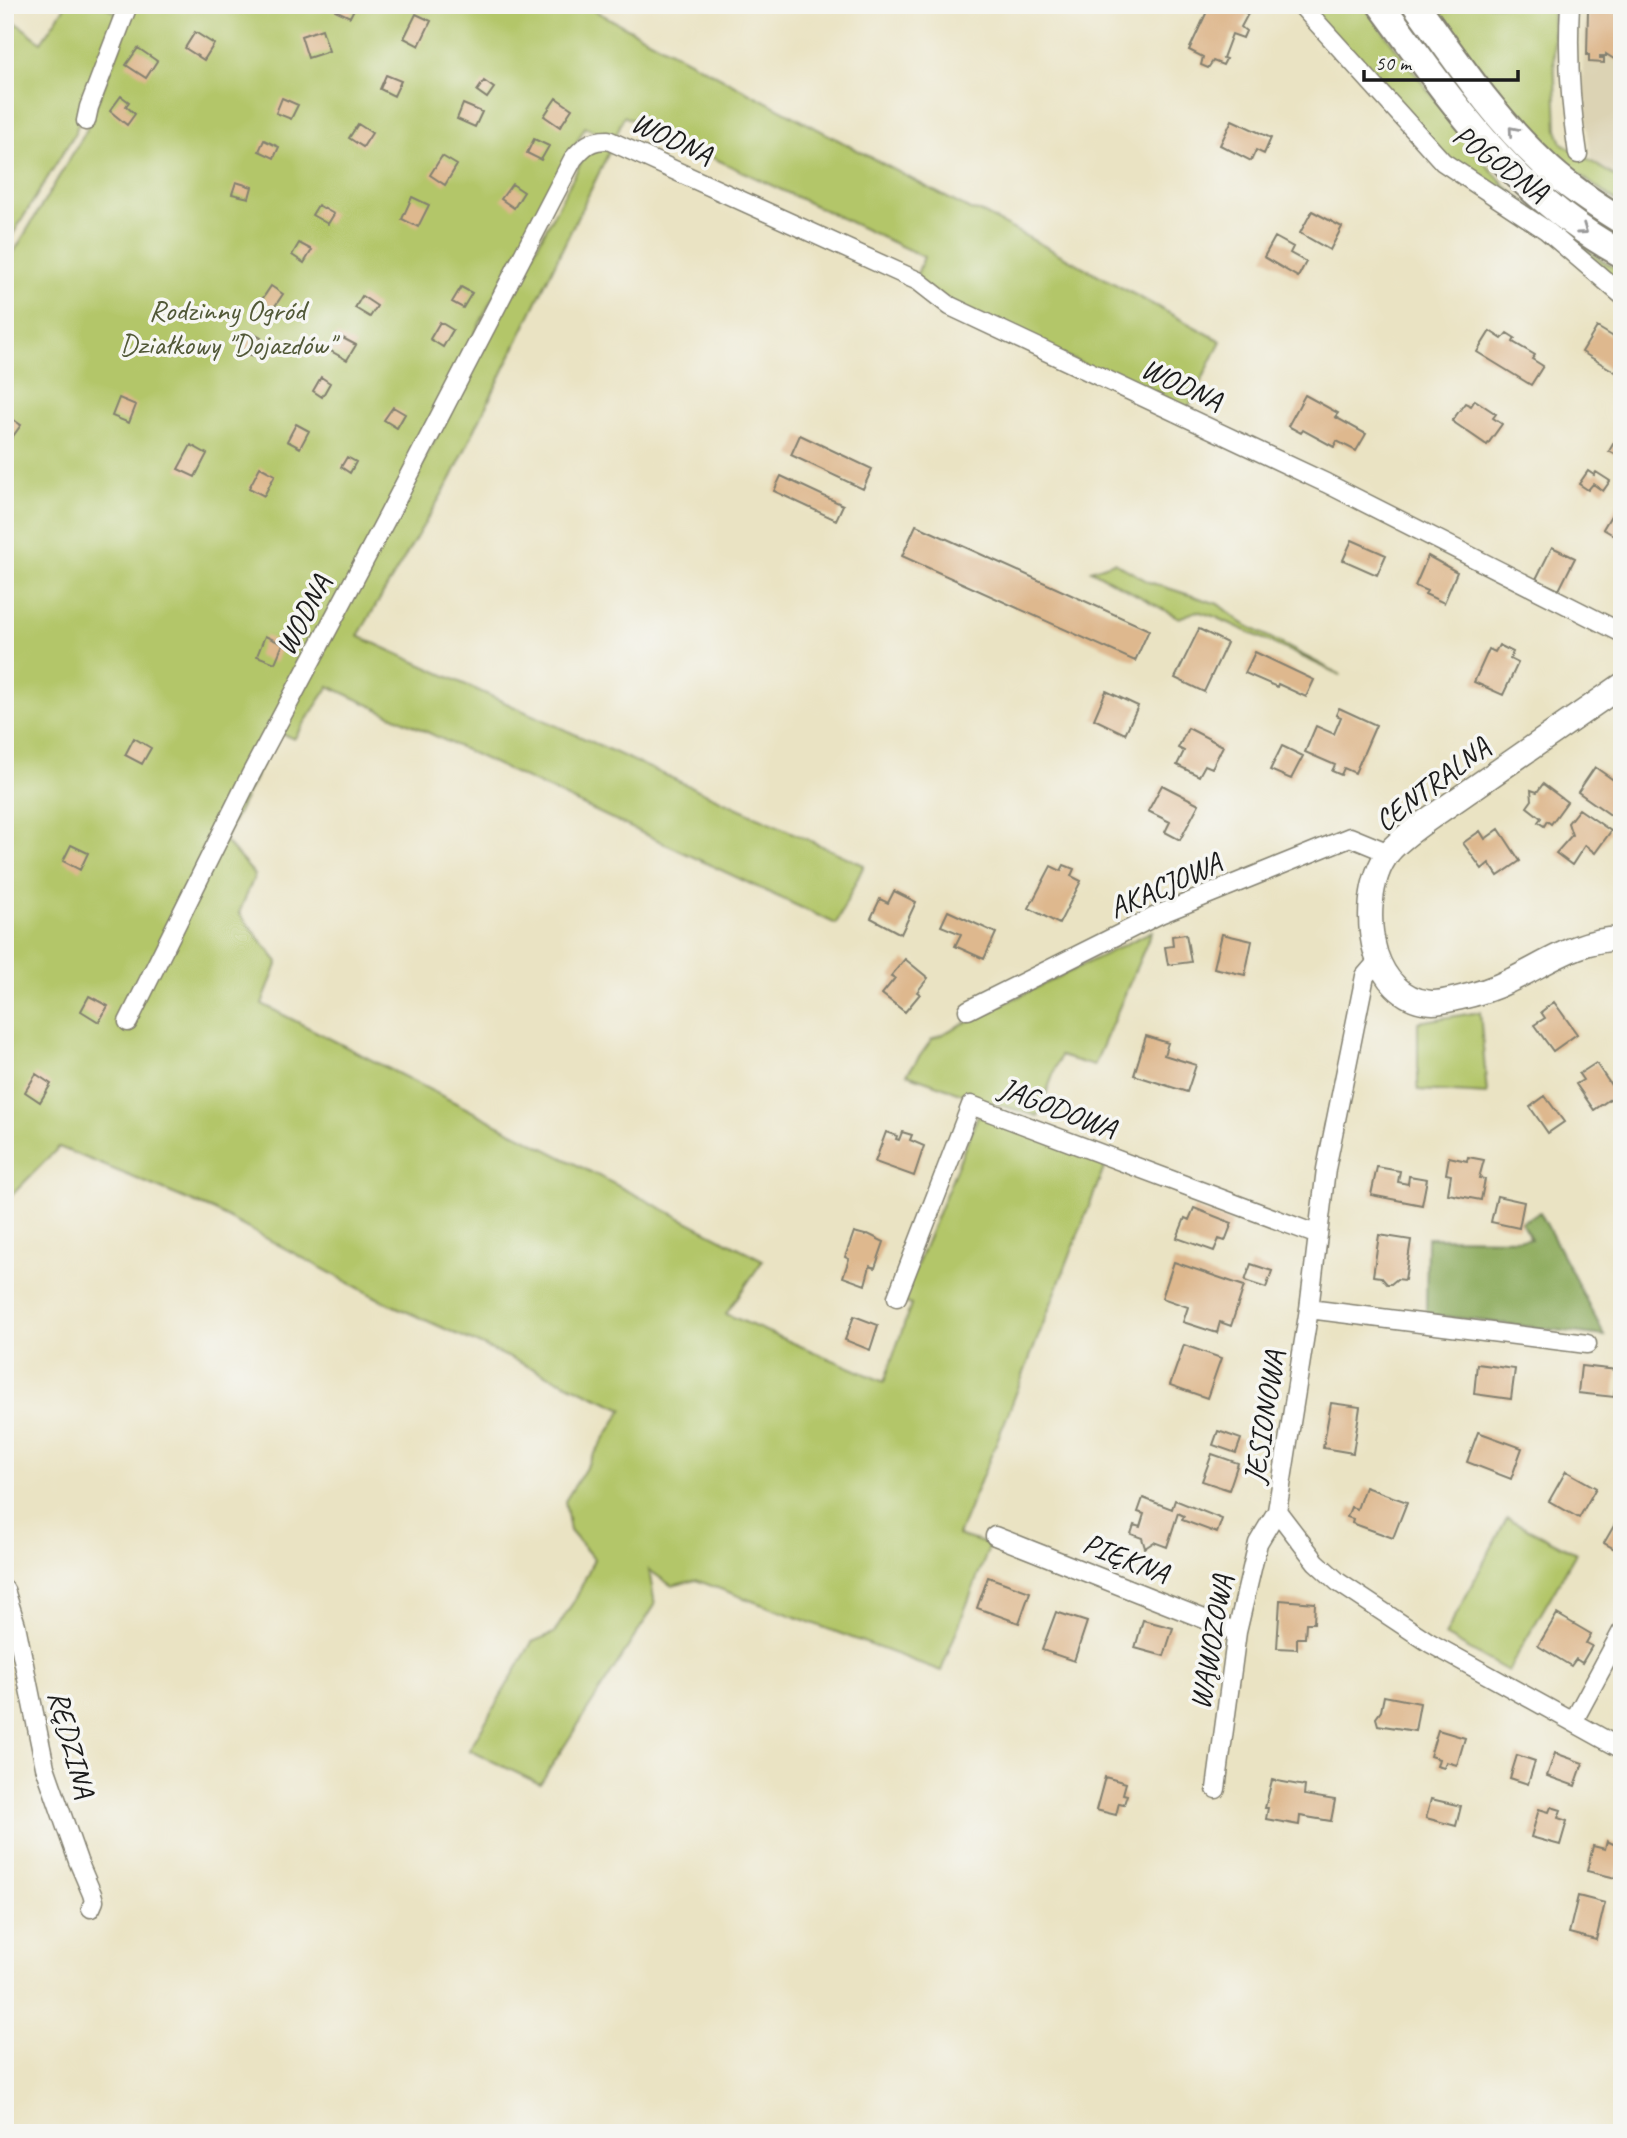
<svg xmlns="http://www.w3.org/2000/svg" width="1627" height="2138" font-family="Caveat,sans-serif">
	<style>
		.built { fill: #dcd3b4 }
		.green { fill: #b3c669; stroke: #687142; stroke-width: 2 }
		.forest { fill: #8eab5d; stroke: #55643c; stroke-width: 2 }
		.building { fill: #deb88e }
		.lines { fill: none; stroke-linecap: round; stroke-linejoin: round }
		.minor-casing { stroke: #838070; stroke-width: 21 }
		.tertiary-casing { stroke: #838070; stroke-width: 26 }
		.secondary-casing { stroke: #838070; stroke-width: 30 }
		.minor { stroke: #fff; stroke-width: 18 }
		.tertiary { stroke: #fff; stroke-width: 23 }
		.secondary { stroke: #fff; stroke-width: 26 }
		.oneway { stroke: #999 }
		.labels { text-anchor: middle; stroke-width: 7; stroke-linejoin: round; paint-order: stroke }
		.street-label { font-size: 30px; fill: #1c1c1c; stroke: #f6f6f2 }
		.park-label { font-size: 30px; fill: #515837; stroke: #f6f6f2 }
	</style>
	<rect width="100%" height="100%" fill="#f6f6f2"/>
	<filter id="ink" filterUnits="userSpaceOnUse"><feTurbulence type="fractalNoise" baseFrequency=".0143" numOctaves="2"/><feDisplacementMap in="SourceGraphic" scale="14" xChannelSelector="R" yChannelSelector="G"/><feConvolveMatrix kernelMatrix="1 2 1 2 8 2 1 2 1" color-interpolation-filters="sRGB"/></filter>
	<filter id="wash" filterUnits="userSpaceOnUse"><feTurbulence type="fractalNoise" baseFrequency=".00686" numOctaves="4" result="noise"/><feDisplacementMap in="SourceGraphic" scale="28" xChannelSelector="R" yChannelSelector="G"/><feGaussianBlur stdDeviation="1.57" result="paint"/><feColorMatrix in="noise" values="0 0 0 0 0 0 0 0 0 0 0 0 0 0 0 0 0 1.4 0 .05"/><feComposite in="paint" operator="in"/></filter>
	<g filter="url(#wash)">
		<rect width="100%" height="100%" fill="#eae3c3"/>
		<!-- built -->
		<path class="built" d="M1586,5H1607L1622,11V192L1593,169L1582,91Z"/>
		<!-- green -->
		<path class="green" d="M66,5H104L117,14L75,133L5,247V14L41,42Z
			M136,5H584L970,210L979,211L1221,341L1186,413L913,284L924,257L624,116L614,140L585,127L489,305L224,840L255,875L239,913L278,962L262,1004L763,1260L726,1314L884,1382L911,1305L902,1302L978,1115L1106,1163L1006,1419L958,1535L990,1545L941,1671L696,1580L672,1586L649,1570L655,1605L540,1784L469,1750L532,1642L554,1633L577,1596L594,1559L570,1531L565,1501L623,1409L383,1301L215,1211L59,1147L5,1202V267L85,133Z
			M1305,5H1363L1480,158L1506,186L1541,216L1604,262L1622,271V288L1445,158Z
			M1433,5H1552L1557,130L1562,143L1622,181V205C1541,154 1488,81 1433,5Z
			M599,148L610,150L451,479L358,636L864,865L836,924L329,686L294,739L280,733L585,155Z
			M1114,562L1149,582L1218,604L1242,623L1341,675L1216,617L1197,611L1179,618L1091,570Z
			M1152,931L1094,1066L1060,1056L1038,1116L971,1097L907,1074L932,1039Z
			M1480,1012L1487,1094L1418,1090V1022Z
			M1507,1518L1576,1553L1508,1671L1445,1636Z"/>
		<!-- forest -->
		<path class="forest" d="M1540,1212L1605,1336L1426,1314L1427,1238L1531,1239L1521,1222Z"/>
		<g id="blocks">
			<!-- building -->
			<path class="building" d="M337,5H356L350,17L335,10Z
				M1210,5H1230L1248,14L1241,27L1246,31L1243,38L1232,34L1223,58L1226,59L1223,65L1213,61L1208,68L1201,65L1203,57L1189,50Z
				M1592,5H1601L1622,18V64L1606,54V56H1600V58H1604V63L1589,62V55H1587L1588,9Z
				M416,14L431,21L419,46L404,38Z
				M322,29L329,51L308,58L301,36Z
				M195,32L214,44L204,60L185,48Z
				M138,48L157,61L146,78L126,65Z
				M386,75L401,81L394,96L380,89Z
				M484,81L494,88L487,98L477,91Z
				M121,96L129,102L126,106L135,114L127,125L110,111Z
				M282,98L298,105L291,119L276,113Z
				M556,98L572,109L560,127L544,116Z
				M463,104L482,112L475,127L457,119Z
				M1232,120L1271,138L1264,154L1256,150L1251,161L1220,145Z
				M358,124L372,133L363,147L349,138Z
				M534,139L549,146L541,160L527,153Z
				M264,140L279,147L274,158L259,151Z
				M442,156L457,165L445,185L430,175Z
				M236,182L252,187L249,198L232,194Z
				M512,184L524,192L514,208L501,199Z
				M412,197L429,205L418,227L402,219Z
				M318,205L334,214L328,224L312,215Z
				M1312,211L1342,227L1330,250L1300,233Z
				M1275,237L1293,247L1290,253L1306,262L1298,277L1264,257Z
				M299,243L312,250L304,263L292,255Z
				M271,286L283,294L273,309L261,301Z
				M461,287L472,293L463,308L452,302Z
				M362,296L377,306L370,317L355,308Z
				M440,322L453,330L443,347L430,339Z
				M1597,327L1622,342V376L1582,352Z
				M248,331L261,338L252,356L239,349Z
				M1490,331L1502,339L1507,333L1515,338L1513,342L1535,355L1532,359L1543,366L1531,385L1477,352Z
				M337,335L356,345L347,360L329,350Z
				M321,377L330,383L322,397L313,391Z
				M1305,395L1338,413L1335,417L1366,434L1356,451L1337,441L1334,447L1303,430L1301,433L1288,426Z
				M119,398L136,405L129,423L112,416Z
				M1475,400L1496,414L1493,418L1502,424L1487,445L1452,421L1465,403L1471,406Z
				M393,407L405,414L397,428L384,420Z
				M5,414L21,425L11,439L5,435Z
				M296,424L309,431L300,448L287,441Z
				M1622,429V458L1609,451Z
				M800,435L872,469L863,489L791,455Z
				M191,445L207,454L195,477L178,469Z
				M347,457L356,462L350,473L341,467Z
				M260,467L275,475L264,496L249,488Z
				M1588,471L1594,475L1596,472L1610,481L1603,491L1593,484L1588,490L1579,484Z
				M781,476L843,505L836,520L774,491Z
				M1622,497V540L1603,529Z
				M916,525L1149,630L1135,661L902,556Z
				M1352,540L1386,555L1377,575L1343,560Z
				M1552,547L1575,558L1559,590L1536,579Z
				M1428,556L1457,572L1444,603L1425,594L1427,591L1415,586Z
				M1199,629L1227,643L1204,692L1175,678Z
				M265,636L283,644L275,663L257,656Z
				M1499,645L1513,652L1510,659L1518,663L1503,695L1474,682L1489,649L1495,652Z
				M1255,652L1314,680L1306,697L1278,684L1277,687L1245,673Z
				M1106,691L1138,706L1125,734L1094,719Z
				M1339,708L1376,725L1355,773L1344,768L1341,775L1332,771L1335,765L1305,752L1316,726L1334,734L1341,717L1336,715Z
				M1188,728L1223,746L1212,768L1205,765L1199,776L1177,765L1184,751L1178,748Z
				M134,738L151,748L142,764L125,755Z
				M1282,746L1303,756L1291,779L1270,770Z
				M1595,767L1622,786V823L1578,792Z
				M1543,784L1567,802L1551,824L1547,821L1544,826L1538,822L1541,818L1527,807L1532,800L1531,790L1537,792Z
				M1162,785L1199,804L1180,840L1165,832L1170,822L1148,811Z
				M1579,809L1611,831L1595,853L1585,845L1572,865L1556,853L1572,835L1568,823Z
				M1499,829L1520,861L1498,876L1489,863L1482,869L1463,843L1480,831L1485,839Z
				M71,845L88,853L80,870L63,861Z
				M1064,865L1074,869L1071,876L1081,881L1059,924L1029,908L1051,866L1061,871Z
				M894,891L916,902L901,934L871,918L880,899L888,903Z
				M948,911L996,933L984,959L955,946L961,934L941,926Z
				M1186,934L1191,962L1168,965L1165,947L1173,946L1172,936Z
				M1222,934L1252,941L1245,975L1214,968Z
				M905,959L928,978L917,992L920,994L905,1012L882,994L895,978L891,976Z
				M89,996L108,1006L99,1022L81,1011Z
				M1554,1002L1577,1034L1553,1051L1534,1025L1545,1018L1541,1012Z
				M1146,1036L1168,1043L1164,1055L1196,1065L1187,1092L1134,1075Z
				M1596,1063L1617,1094L1594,1110L1576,1084L1583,1080L1579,1074Z
				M36,1074L51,1084L40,1102L25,1092Z
				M1545,1096L1564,1122L1548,1133L1530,1107Z
				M886,1132L897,1136L896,1139L899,1140L902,1132L912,1135L910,1140L924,1146L914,1176L875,1162Z
				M1449,1157L1467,1161L1468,1157L1484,1160L1479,1178L1485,1179L1481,1200L1448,1194L1451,1175L1446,1174Z
				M1377,1167L1400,1171L1398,1182L1408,1184L1409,1176L1427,1179L1422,1205L1371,1195Z
				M1497,1196L1524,1202L1519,1228L1491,1222Z
				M1194,1208L1232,1223L1225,1241L1219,1239L1214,1251L1177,1238L1185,1218L1189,1220Z
				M854,1232L865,1235L868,1234L884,1242L875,1268L870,1266L865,1285L843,1277L849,1259L845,1257Z
				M1379,1235L1411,1240L1405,1280L1397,1279L1391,1284H1387L1381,1277L1373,1276Z
				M1174,1262L1244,1286L1231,1326L1220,1322L1217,1333L1183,1322L1188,1307L1162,1298Z
				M1251,1264L1272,1271L1266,1288L1245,1281Z
				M854,1316L878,1325L870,1350L845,1340Z
				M1184,1345L1221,1358L1207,1398L1170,1385Z
				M1477,1364L1515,1369L1511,1399L1474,1394Z
				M1581,1366L1617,1370L1614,1397L1578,1393Z
				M1331,1403L1360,1407L1353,1453L1323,1448Z
				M1218,1431L1241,1439L1236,1453L1213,1445Z
				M1478,1432L1522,1448L1511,1479L1467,1462Z
				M1212,1454L1238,1463L1229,1490L1202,1481Z
				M1566,1471L1596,1488L1579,1518L1549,1501Z
				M1365,1487L1407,1502L1393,1538L1352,1523L1353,1519L1347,1517L1351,1507L1357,1509Z
				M1143,1498L1172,1509L1175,1500L1222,1519L1217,1533L1182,1520L1184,1516L1178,1513L1167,1547L1154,1542L1145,1548L1142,1538L1131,1534L1134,1525L1140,1527L1144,1514L1138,1512Z
				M1619,1517L1622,1518V1553L1604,1543Z
				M988,1577L1030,1592L1019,1623L977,1608Z
				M1280,1600L1315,1603L1314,1623H1306L1305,1638H1297V1649L1277,1648Z
				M1056,1612L1087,1622L1074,1661L1042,1650Z
				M1557,1614L1591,1634L1586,1643L1592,1646L1582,1663L1576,1659L1571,1666L1538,1646Z
				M1143,1620L1173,1628L1164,1656L1135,1648Z
				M1384,1696L1420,1703L1415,1731L1378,1725L1376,1718L1381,1711Z
				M1438,1730L1465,1738L1457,1765L1446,1762L1444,1768L1437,1766L1439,1759L1430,1756Z
				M1555,1753L1583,1763L1575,1786L1547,1776Z
				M1517,1755L1535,1761L1528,1784L1510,1778Z
				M1105,1777L1126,1783L1123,1794L1127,1795L1124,1804L1119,1803L1116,1815L1096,1810Z
				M1272,1780L1305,1786L1304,1795L1335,1800L1331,1821L1300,1816L1299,1825L1266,1819L1268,1808H1265Z
				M1431,1799L1461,1806L1456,1826L1426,1818Z
				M1551,1807L1561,1810L1558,1818L1567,1821L1560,1845L1531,1837L1539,1809L1549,1812Z
				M1607,1841L1622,1848L1616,1878L1587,1871L1593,1846L1605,1849Z
				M1578,1896L1605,1903L1596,1940L1569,1933Z"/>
		</g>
	</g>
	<g filter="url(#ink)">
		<use href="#blocks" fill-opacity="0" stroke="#838070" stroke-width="2"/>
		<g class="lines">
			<!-- minor casing -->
			<g class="minor-casing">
				<path id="minor" d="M1301,5L1443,162L1546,230L1622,295
					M1570,5C1567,57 1570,103 1578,154
					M86,121L89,107L128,5
					M1378,961L1365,976L1326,1169L1309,1309L1277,1511L1316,1562L1338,1582L1430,1643L1622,1749
					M968,1010L1160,914L1350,837L1389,853
					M128,1022L251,774L389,514L573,159C584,146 590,140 608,140L918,281L950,306L1326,483L1622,633
					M897,1297L971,1105L1318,1235
					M1309,1309L1587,1344
					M995,1536L1237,1632
					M5,1590L16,1625L45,1767L78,1861L92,1894L94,1901L91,1908
					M1573,1722L1622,1631
					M1216,1789L1237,1632L1258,1543L1277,1511"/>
			</g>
			<!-- tertiary casing -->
			<g class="tertiary-casing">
				<path id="tertiary" d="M1622,685C1570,721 1517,758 1465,794C1444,809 1405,833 1389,852C1368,879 1367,924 1376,954C1384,978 1402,1000 1428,1002C1438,1004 1449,1000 1459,998C1477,994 1493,989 1509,981C1546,964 1579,938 1622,939"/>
			</g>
			<!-- secondary casing -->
			<g class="secondary-casing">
				<path id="secondary" d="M1381,5C1452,101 1513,195 1622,254
					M1416,5C1455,58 1492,115 1540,160C1564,184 1593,203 1622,221"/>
			</g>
			<!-- minor -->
			<use href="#minor" class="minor"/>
			<!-- tertiary -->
			<use href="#tertiary" class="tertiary"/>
			<!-- secondary -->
			<use href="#secondary" class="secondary"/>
		</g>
		<!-- one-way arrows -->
		<defs><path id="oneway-chevron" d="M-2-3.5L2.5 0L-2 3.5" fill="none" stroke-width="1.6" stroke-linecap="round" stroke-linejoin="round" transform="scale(1.75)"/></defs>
		<g class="oneway">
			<use href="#oneway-chevron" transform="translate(1513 131) rotate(-131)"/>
			<use href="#oneway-chevron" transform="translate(1583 230) rotate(35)"/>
		</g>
	</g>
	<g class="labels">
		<!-- street labels -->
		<g class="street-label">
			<text transform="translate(672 138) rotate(25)" y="10">WODNA</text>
			<text transform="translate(1501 163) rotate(36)" y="10">POGODNA</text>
			<text transform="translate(1182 384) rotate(25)" y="10">WODNA</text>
			<text transform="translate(303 615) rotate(-62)" y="10">WODNA</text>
			<text transform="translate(1432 784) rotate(-37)" y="10">CENTRALNA</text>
			<text transform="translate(1165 885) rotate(-24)" y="10">AKACJOWA</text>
			<text transform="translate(1058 1108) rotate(21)" y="10">JAGODOWA</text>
			<text transform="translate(1264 1417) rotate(-81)" y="10">JESIONOWA</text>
			<text transform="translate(1126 1558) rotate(22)" y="10">PIĘKNA</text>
			<text transform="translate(1211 1642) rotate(-80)" y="10">WĄWOZOWA</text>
			<text transform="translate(72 1744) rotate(75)" y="10">RĘDZINA</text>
		</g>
		<!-- park labels -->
		<g class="park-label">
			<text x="227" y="320">Rodzinny Ogród<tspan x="227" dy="34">Działkowy "Dojazdów"</tspan></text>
		</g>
	</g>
	<!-- margin -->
	<rect width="1627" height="2138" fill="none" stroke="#f6f6f2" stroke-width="28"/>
	<!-- scale -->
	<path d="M1364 70v10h154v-10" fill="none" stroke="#1c1c1c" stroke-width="3.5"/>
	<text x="1375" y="70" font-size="21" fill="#1c1c1c" stroke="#f6f6f2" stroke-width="5" paint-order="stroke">50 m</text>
</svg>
